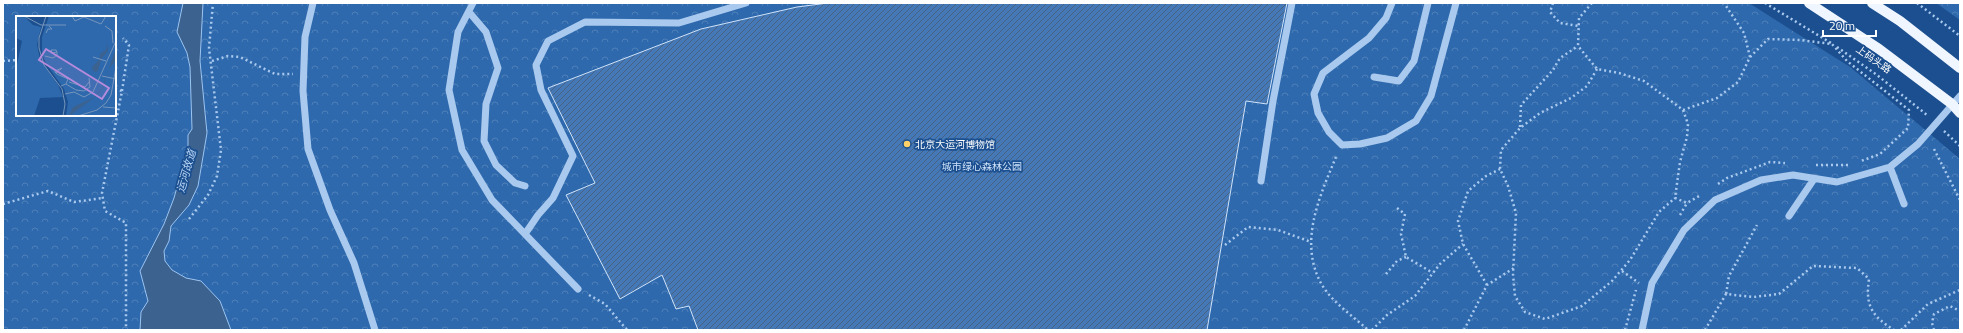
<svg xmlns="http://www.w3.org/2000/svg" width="1963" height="333" font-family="'Titillium Web','Noto Sans SC',sans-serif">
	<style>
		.park { fill: url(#park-crowns); fill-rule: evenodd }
		.water { fill: #3c6290; stroke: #9cc4f0 }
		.building { fill: url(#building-hatch); stroke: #cfe3fa }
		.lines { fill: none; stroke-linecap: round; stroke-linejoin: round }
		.path { stroke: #a9c9ee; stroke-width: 2.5; stroke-dasharray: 2 3; stroke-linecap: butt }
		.minor { stroke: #a9c9ee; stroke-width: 7 }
		.major { stroke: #f0f6ff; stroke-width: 10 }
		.poi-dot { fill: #ffd166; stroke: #1b4f8f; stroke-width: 1.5 }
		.labels { text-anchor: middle; stroke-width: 3.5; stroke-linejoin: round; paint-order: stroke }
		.street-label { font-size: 10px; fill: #fff; stroke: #1b4f8f }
		.poi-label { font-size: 10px; fill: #fff; stroke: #1b4f8f; text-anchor: start }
		.park-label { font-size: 10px; fill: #cfe3fa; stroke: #1b4f8f }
		.water-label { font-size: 11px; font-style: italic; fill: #b5d3f5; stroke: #1b4f8f }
		.inset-road { fill: none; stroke: #7695bc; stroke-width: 1 }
		.view { fill: #b68bdc; fill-opacity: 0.15; stroke: #b68bdc; stroke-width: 2 }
		.inset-edge { fill: none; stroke: #fff; stroke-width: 2 }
	</style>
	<defs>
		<pattern id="park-crowns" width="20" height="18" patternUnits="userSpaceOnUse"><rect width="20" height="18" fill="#2e69ad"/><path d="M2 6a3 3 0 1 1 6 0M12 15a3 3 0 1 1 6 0" fill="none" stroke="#4d80b9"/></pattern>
		<pattern id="building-hatch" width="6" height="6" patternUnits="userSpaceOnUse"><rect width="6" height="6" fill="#4478b7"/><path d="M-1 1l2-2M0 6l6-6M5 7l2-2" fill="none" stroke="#486282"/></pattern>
	</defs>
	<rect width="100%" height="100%" fill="#1b4f8f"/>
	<!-- park -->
	<path class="park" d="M3,3H1749L1850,67L1960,159V330H3ZM17,17H115V115H17Z
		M1936,3H1960V20Z"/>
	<!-- water -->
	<path class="water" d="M183,3H203L200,61L207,133L198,186L189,205L171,226L169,241L164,251L165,261L172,270L186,278L201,281L220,301L231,330H140L141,312L148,301L140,271L164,224L174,198L188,148V135L192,129L190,67L187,53L177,32Z"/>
	<!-- building -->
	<path class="building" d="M828,3H1287L1267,104L1246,101L1207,330H698L689,306L676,309L662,275L620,299L566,195L595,183L548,88L701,29L797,7Z"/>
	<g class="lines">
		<!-- path -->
		<path class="path" d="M1553,3L1550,12L1560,23L1579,26
			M1592,3L1579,18L1578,46L1597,69L1619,73L1644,81L1683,110L1717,98L1738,82L1750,57L1744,33L1724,3
			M1765,3L1831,43
			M1917,3L1960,36
			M1837,47L1877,75L1927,115
			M1750,57L1768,39L1800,40L1832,44L1847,61L1909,110L1908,128L1880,154L1861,161
			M3,61L17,60
			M212,61L228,56L240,57L275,74H293
			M1597,69L1587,86L1571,98L1540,113L1520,128L1501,150L1500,169L1508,186L1516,213L1513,274L1515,296L1525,312L1545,319L1582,306L1612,281L1630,260L1659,212L1675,198
			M115,89L122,91L102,193L105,211L126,223V330
			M122,91L129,45L123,38
			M1683,110L1688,124L1687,137L1680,162L1675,198L1687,203L1701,195
			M1520,127L1521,105L1553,70L1560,58L1578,46
			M1944,131L1960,146
			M1934,149L1960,200
			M1336,157C1319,198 1298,243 1322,285C1333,303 1353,316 1368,330
			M1816,165H1849
			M1718,184L1727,178L1770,162L1785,163
			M3,204L48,191L74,202L103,198
			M1397,208L1405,214L1401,234L1406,257L1433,273
			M1680,215L1687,203
			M189,219L208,195L217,176L221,150L209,48L213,3
			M1225,245L1248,227L1278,230L1311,242
			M1622,271L1639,283
			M1386,274L1397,261L1406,257
			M1487,285L1463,244L1458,221L1468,191L1486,176L1500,169
			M1726,294L1729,276L1757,225
			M589,295L605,304L627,330
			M1372,330L1387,315L1415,296L1440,264L1463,244
			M1464,330L1487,285L1514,268
			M1625,330L1636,290
			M1705,330L1726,294L1753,297L1779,294L1813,266L1857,268L1869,279C1865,306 1872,316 1894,330
			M1901,330L1928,304L1960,290
			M1934,330L1932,323L1934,314L1950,306L1960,311"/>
		<!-- minor -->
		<path class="minor" d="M313,3L305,37L303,91L308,149L330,210L354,263L375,330
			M473,3L458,32L449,90L462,150L492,200L578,289
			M1392,3L1386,18L1369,38L1323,73L1314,94L1318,113L1329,132L1342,145L1360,144L1387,138L1416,121L1431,96L1456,3
			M469,12L486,32L498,68L486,104L484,141L496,165L515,183L525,186
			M1374,77L1399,81L1414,61L1428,3
			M1261,181L1273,101L1292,3
			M1904,204L1890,167L1918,144L1960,96
			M1789,216L1814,179
			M525,234L538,215L553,198L573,156L541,90L536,65L548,41L585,22L679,23L746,3
			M1642,330L1652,283L1684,230L1715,200L1761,180L1793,175L1837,182L1890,167"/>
		<!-- major -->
		<path class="major" d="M1809,3L1879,49L1952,104L1960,113
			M1872,3L1900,21L1960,68"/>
	</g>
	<!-- markers -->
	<circle class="poi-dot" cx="907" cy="144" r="4"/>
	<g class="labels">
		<!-- street labels -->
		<g class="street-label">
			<text transform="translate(1874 59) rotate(35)" y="4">上码头路</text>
		</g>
		<!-- poi labels -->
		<g class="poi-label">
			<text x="915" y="148">北京大运河博物馆</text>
		</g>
		<!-- park labels -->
		<g class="park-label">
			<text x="982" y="170">城市绿心森林公园</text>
		</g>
		<!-- water labels -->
		<g class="water-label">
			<text transform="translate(186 171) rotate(-74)" y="4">运河故道</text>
		</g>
	</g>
	<!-- overview -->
	<g transform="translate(16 16)">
		<rect width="100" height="100" fill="#1b4f8f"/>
		<path d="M0,0H8L17,9L25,11L21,29L24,43L42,69L47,81L24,82L18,100H0V53L6,25L0,22ZM33,0H100V100H50L52,86L48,73L31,49L26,38V21Z" fill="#2e69ad"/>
		<path d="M91,28L92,35L85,43L82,55L78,56L76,51L84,43V38L90,34ZM100,32V41L98,47L93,52L87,72L79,81L53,100L57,91L77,82L86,72Z" fill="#3c6290"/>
		<path class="inset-road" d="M8,0L25,9H50M30,0L23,22V32L28,49L46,73L49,88L47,100M56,0L59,5L68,1L85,8L90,0M89,10L96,15L97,27M30,17L32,13H36L33,10M29,40L37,42L41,39V36L40,34H35L36,37L41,36M77,41L90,45M40,57L46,52L39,55V56L41,58L52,63L50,68M86,60L100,63M53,66L69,71L74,65M45,70L50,68L60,74L68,75L74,71L73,62M49,78L58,76L68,81L77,76L100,25M87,91L100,92M62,100L81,94L90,87L95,79L100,51"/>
		<path class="view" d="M30,33L93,72L86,83L23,44Z"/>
		<rect width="100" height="100" class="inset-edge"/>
	</g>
	<!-- border -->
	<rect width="1963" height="333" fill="none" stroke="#ffffff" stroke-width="8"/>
	<!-- scale -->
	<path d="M1823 30v6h53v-6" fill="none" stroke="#ffffff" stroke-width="2"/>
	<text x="1829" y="30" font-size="12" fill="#ffffff" stroke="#1b4f8f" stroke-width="3" paint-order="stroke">20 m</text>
</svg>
